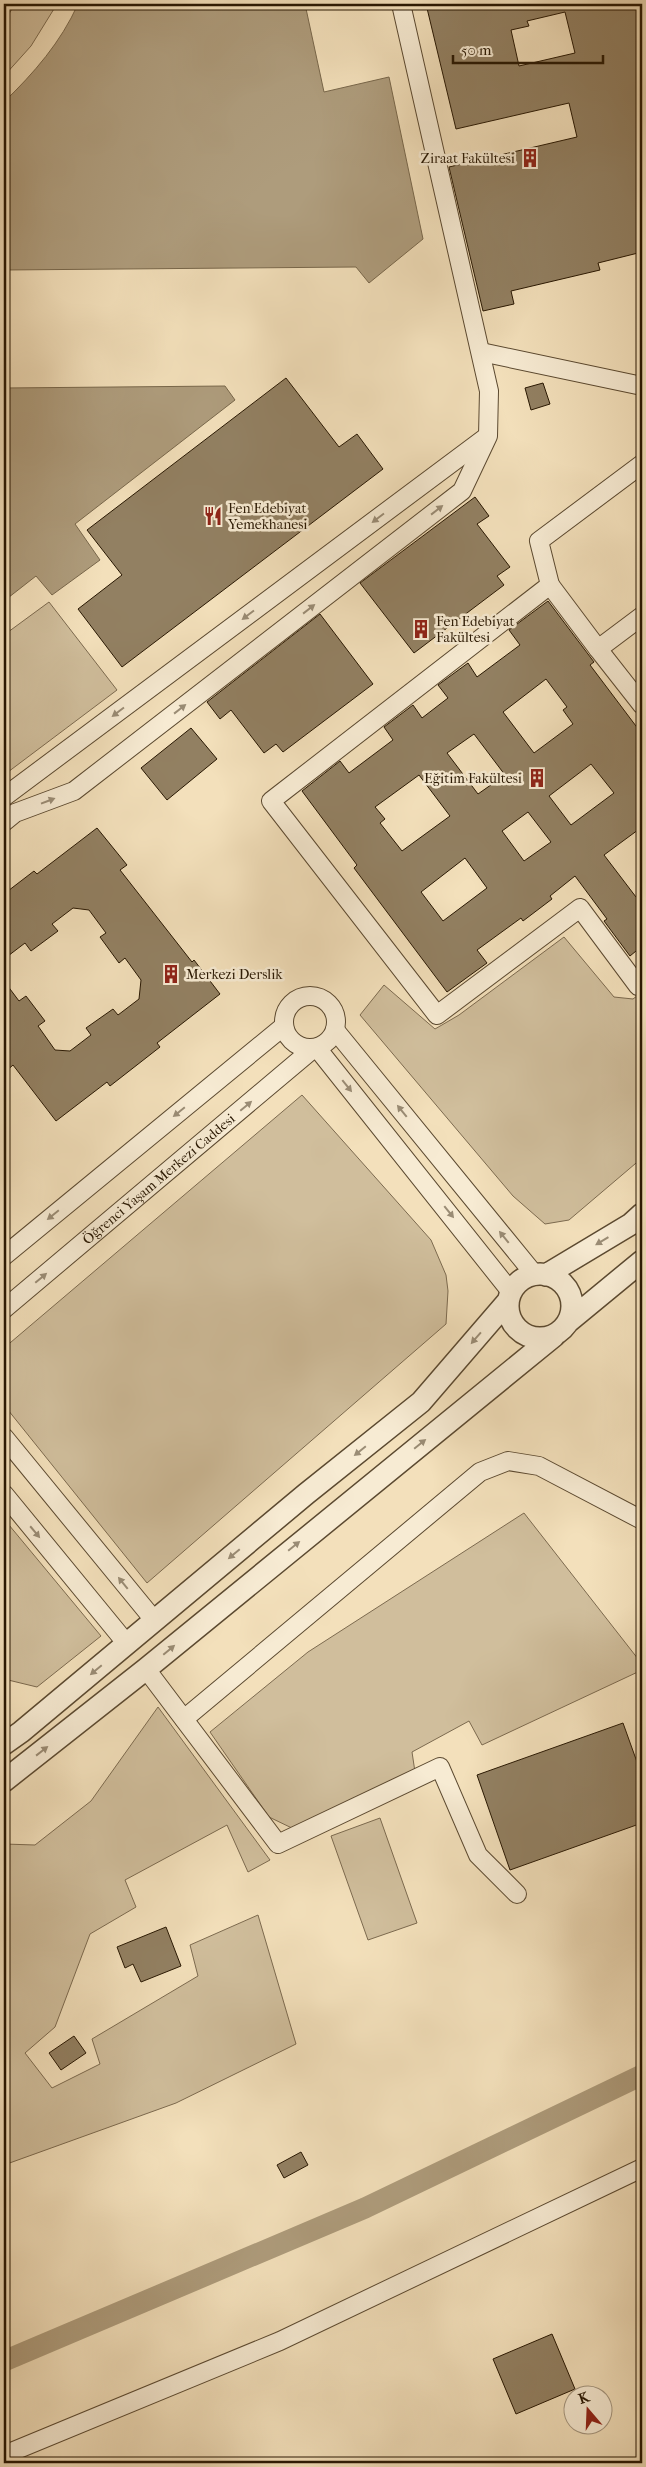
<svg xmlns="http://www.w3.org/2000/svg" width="646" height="2467" font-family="'IM FELL French Canon',serif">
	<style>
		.green { fill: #d0be9c; stroke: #7c6a4f }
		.water { fill: #ae9c7c; stroke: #78674b }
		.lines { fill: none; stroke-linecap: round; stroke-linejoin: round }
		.canal { stroke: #ae9c7c; stroke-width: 21 }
		.building { fill: #928062; stroke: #281702; fill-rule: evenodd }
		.minor-casing { stroke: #5b4930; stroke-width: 20 }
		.tertiary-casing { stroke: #5b4930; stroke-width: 24 }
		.minor { stroke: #f7ebd3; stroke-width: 18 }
		.tertiary { stroke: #f7ebd3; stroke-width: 21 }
		.oneway { fill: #9a8c75 }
		.labels { text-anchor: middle; stroke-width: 5; stroke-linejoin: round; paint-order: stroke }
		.poi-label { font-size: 14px; fill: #281702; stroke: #f7ebd3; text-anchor: start }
		.street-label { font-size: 14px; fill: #281702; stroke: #f7ebd3 }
	</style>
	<rect width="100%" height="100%" fill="#f3e0bb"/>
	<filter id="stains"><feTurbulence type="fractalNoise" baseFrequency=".004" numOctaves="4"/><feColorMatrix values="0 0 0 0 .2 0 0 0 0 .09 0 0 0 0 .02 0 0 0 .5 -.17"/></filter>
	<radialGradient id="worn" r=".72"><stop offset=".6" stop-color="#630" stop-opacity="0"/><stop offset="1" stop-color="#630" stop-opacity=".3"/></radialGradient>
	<!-- green -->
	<path class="green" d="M15,4H57L31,46L4,76V22Z
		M49,602L117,690L4,775V635Z
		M564,937L614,997L633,999L642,992V1158L569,1220L545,1224L513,1196L360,1015L384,985L435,1029L459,1015Z
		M302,1095L431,1240L446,1275L448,1291L446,1324L147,1583L4,1405V1348Z
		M524,1513L642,1664V1670L482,1745L469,1721L412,1752L415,1772L296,1830L269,1817L210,1732L308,1652Z
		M4,1519L101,1636L37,1687L4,1679Z
		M158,1707L270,1860L248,1872L227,1825L125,1880L136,1907L90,1934L55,2027L25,2053L52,2088L100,2064L92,2039L198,1976L190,1945L258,1915L296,2044L176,2103L4,2165V1844L35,1845L91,1801Z
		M380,1818L417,1923L368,1940L331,1836Z"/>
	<!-- water -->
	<path class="water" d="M78,4H305L324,92L389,77L423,239L369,283L356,267L4,270V102C34,73 61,42 78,4Z
		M225,386L235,400L75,524L100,560L52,595L36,576L4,601V388Z"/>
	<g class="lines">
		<!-- canal -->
		<path class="canal" d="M4,2361L365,2208L642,2075"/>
	</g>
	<!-- building -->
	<path class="building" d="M426,4H642V252L598,263L600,270L511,291L514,304L483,311L449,167L577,137L569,103L456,129ZM565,12L575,53L519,66L511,30L529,26L527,21Z
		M286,378L339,447L357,434L383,469L122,667L78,609L122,575L87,530Z
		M543,383L550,404L531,410L525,388Z
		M475,497L489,516L477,524L510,567L497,576L504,585L414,653L360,583Z
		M548,601L594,662L590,665L642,734V827L604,855L636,897L642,892V946L630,956L604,921L607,919L575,876L550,896L552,899L523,921L521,918L477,950L487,963L447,992L354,868L357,865L302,791L340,761L349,773L393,740L384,727L413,705L422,718L448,698L438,685L468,663L477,677L520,645L509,630ZM546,679L567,707L563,710L573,724L534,753L503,712ZM474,734L505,775L478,794L447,753ZM591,764L614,793L571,825L549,796ZM419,775L450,816L402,851L380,823L385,819L375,807ZM528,812L551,842L524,861L502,831ZM465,858L487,888L443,921L421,892Z
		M320,614L373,684L283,752L276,744L264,753L231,710L220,719L207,702Z
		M191,728L217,759L167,800L141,768Z
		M97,828L127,865L120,870L192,962L194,960L220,994L157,1043L160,1047L110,1086L107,1082L56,1121L13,1065L4,1073V981L19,1001L26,996L45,1021L38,1026L55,1050L70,1051L91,1035L86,1028L113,1009L118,1015L139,999L141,980L125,958L119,963L100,937L106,933L89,910L73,908L52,924L58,931L31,951L25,943L4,959V894L34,871L37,874Z
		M623,1723L642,1776V1823L510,1870L477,1775Z
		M166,1927L181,1966L141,1982L133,1964L125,1968L117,1947Z
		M74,2036L86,2053L61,2070L49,2053Z
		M301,2152L308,2165L284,2178L277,2165Z
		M552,2334L575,2389L516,2414L493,2359Z"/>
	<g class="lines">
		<!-- minor casing -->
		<g class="minor-casing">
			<g id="minor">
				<path d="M481,352L642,386"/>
				<path d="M642,464L539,541L550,585L271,801L437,1015L580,908L638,986L642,983"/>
				<path d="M550,585L598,649L642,616"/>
				<path d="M598,649L642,705"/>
				<path d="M4,797L485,438"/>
				<path d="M4,822L15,813L74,791L462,491L488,436L489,391L401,4"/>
				<circle cx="310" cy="1022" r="26"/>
				<path d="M335,1030L535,1275"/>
				<path d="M317,1048L511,1292"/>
				<path d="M4,1256L284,1026"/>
				<path id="s1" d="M4,1309L314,1048"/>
				<path d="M4,1437L154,1620"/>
				<path d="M4,1494L127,1644"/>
				<path d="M146,1669L278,1844L440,1767L478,1855L517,1894"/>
				<path d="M184,1719L480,1472L508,1461L539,1466L642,1520"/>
				<path d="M4,2455L280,2341L642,2168"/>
			</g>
		</g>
		<!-- tertiary casing -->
		<g class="tertiary-casing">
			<path id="tertiary" d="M508 1306a32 32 0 1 1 64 0a32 32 0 1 1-64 0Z
				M546,1275L631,1224L642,1214
				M568,1322L642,1261
				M4,1744L21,1732L306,1494L421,1402L508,1301
				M4,1781L146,1669L554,1336"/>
		</g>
		<!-- minor -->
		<use href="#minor" class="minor"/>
		<!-- tertiary -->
		<use href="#tertiary" class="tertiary"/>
	</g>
	<!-- one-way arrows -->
	<defs><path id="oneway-solid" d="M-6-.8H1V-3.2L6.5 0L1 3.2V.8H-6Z" transform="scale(1.25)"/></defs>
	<g class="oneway">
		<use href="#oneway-solid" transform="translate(437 510) rotate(-38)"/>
		<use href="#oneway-solid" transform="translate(378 518) rotate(143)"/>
		<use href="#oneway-solid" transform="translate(309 609) rotate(-38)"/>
		<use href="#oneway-solid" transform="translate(248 615) rotate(143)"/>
		<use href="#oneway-solid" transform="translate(180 709) rotate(-38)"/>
		<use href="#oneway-solid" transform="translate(118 712) rotate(143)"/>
		<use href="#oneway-solid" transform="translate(48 801) rotate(-21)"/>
		<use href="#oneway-solid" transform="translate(347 1086) rotate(51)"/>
		<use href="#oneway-solid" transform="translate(246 1106) rotate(-40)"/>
		<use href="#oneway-solid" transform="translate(402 1111) rotate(-129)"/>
		<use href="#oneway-solid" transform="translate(179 1112) rotate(141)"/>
		<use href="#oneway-solid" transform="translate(449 1212) rotate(51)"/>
		<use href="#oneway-solid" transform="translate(53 1215) rotate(141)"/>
		<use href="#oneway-solid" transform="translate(504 1237) rotate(-129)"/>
		<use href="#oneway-solid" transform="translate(602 1241) rotate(149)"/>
		<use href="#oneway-solid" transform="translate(41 1278) rotate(-40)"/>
		<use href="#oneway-solid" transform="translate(476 1338) rotate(131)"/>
		<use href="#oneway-solid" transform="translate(420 1444) rotate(-39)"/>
		<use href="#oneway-solid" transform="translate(360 1451) rotate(141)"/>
		<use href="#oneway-solid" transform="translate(35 1532) rotate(50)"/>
		<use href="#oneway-solid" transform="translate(294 1546) rotate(-39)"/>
		<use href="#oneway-solid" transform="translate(234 1554) rotate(140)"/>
		<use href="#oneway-solid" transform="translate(123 1583) rotate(-129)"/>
		<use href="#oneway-solid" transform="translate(169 1650) rotate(-40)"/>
		<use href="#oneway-solid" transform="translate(96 1670) rotate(140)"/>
		<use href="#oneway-solid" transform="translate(42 1751) rotate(-38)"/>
	</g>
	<!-- icons -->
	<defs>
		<g id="building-bare" transform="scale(1.5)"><path d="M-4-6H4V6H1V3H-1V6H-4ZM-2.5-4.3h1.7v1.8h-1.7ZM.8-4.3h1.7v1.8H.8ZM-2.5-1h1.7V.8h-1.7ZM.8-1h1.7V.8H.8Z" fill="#8f2418" stroke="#f7ebd3" stroke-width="2.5" paint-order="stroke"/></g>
		<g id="restaurant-bare" transform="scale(1.5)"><path d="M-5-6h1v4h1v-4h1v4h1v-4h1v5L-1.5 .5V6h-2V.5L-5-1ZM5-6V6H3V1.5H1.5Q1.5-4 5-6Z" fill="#8f2418" stroke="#f7ebd3" stroke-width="2.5" paint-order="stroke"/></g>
	</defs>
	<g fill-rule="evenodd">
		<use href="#building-bare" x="530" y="158"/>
		<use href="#restaurant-bare" x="213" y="516"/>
		<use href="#building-bare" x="421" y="629"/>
		<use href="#building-bare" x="537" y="778"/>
		<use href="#building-bare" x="171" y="974"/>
	</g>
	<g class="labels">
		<!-- poi labels -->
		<g class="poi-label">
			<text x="515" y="163" text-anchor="end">Ziraat Fakültesi</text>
			<text x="228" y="513">Fen Edebiyat<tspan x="228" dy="16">Yemekhanesi</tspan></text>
			<text x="436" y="626">Fen Edebiyat<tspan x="436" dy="16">Fakültesi</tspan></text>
			<text x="522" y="783" text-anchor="end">Eğitim Fakültesi</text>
			<text x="186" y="979">Merkezi Derslik</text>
		</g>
		<!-- street labels -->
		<g class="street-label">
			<text dy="5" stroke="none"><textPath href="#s1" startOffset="202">Öğrenci Yaşam Merkezi Caddesi</textPath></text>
		</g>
	</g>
	<!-- margin -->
	<rect width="646" height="2467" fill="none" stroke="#f3e0bb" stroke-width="20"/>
	<rect x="5" y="5" width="636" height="2457" fill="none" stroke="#281702" stroke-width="2.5"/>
	<rect x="10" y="10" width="626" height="2447" fill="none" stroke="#281702"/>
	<!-- north arrow -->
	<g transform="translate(588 2410) rotate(341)"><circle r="24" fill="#f7ebd3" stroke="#a4967f"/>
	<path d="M0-4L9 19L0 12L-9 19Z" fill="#8f2418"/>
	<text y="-8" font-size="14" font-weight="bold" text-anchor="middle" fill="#281702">K</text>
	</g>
	<!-- scale -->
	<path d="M453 55v8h150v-8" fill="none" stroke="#281702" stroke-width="2.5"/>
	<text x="461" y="55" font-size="15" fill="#281702" stroke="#f7ebd3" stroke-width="4" paint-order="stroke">50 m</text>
	<rect width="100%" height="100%" filter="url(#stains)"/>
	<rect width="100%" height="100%" fill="url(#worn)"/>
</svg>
